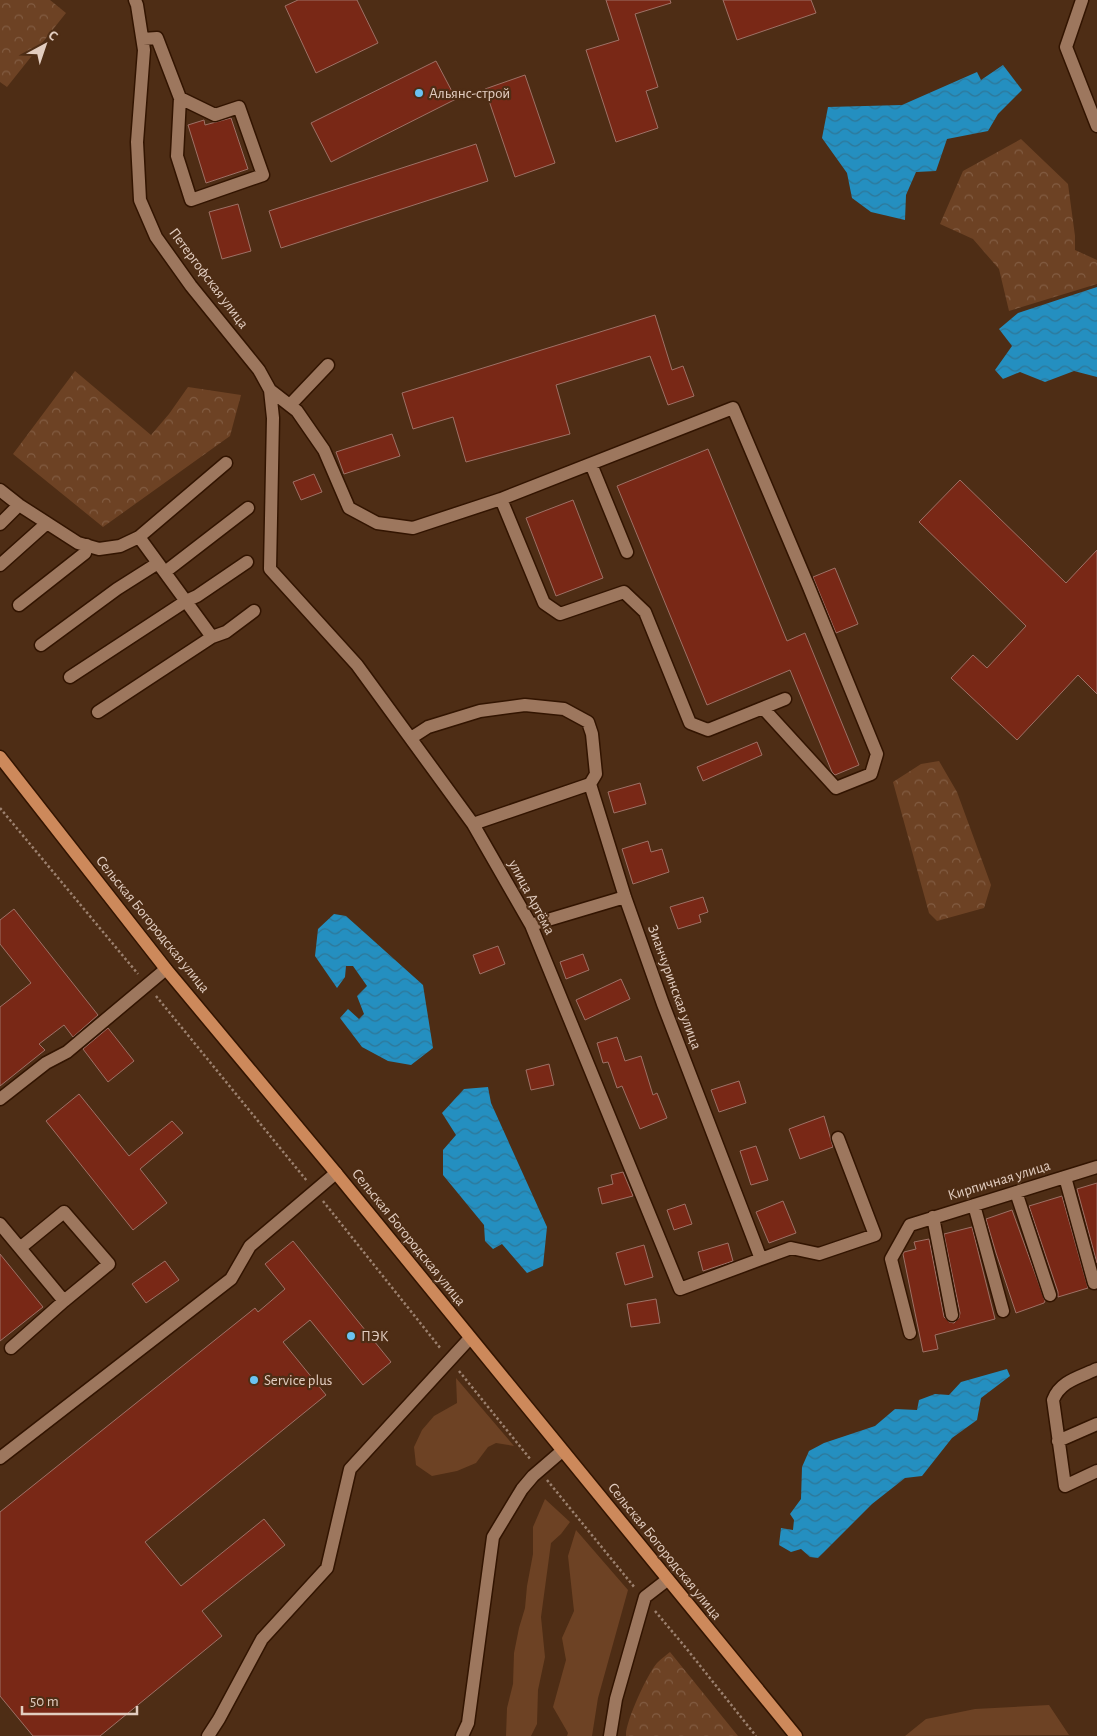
<svg xmlns="http://www.w3.org/2000/svg" width="1097" height="1736" font-family="'Alegreya Sans',sans-serif">
	<style>
		.green { fill: #6d4224 }
		.forest { fill: url(#forest-crowns) }
		.water { fill: url(#water-waves) }
		.building { fill: #792816; stroke: #9e7166 }
		.lines { fill: none; stroke-linecap: round; stroke-linejoin: round }
		.minor-casing { stroke: #321400; stroke-width: 15 }
		.major-casing { stroke: #321400; stroke-width: 15 }
		.path { stroke: #9c816f; stroke-width: 2.5; stroke-dasharray: 2.5 2.5; stroke-linecap: butt }
		.minor { stroke: #9d775e; stroke-width: 12 }
		.major { stroke: #cd895b; stroke-width: 12 }
		.poi-dot { fill: #6bc3f2; stroke: #4e2d15; stroke-width: 2 }
		.labels { text-anchor: middle; stroke-width: 4.5; stroke-linejoin: round; paint-order: stroke }
		.poi-label { font-size: 15px; fill: #e2cdc0; stroke: #4e2d15; text-anchor: start }
		.street-label { font-size: 15px; fill: #e2cdc0; stroke: #4e2d15 }
	</style>
	<defs>
		<pattern id="forest-crowns" width="20" height="18" patternUnits="userSpaceOnUse" patternTransform="scale(1.25)"><rect width="20" height="18" fill="#6d4224"/><path d="M2 6a3 3 0 1 1 6 0M12 15a3 3 0 1 1 6 0" fill="none" stroke="#825c42"/></pattern>
		<pattern id="water-waves" width="16" height="10" patternUnits="userSpaceOnUse" patternTransform="scale(1.25)"><rect width="16" height="10" fill="#248fc0"/><path d="M0 5q4-4 8 0t8 0" fill="none" stroke="#2e7798"/></pattern>
	</defs>
	<rect width="100%" height="100%" fill="#4e2d15"/>
	<!-- green -->
	<path class="green" d="M456,1378L514,1446L496,1443L488,1447L476,1463L457,1471L432,1476L416,1465L414,1447L422,1430L434,1416L457,1403Z
		M545,1499L570,1522L561,1534L551,1543L541,1617L545,1657L538,1690L537,1724L531,1736H506L507,1708L513,1684L514,1653L519,1628L525,1608L527,1586L533,1554V1527Z
		M576,1530L628,1590L598,1698L592,1736H567L568,1733L553,1707L566,1660L562,1638L574,1611L568,1556Z
		M1049,1705L1069,1735L905,1736L926,1719L975,1709Z"/>
	<!-- forest -->
	<path class="forest" d="M0,0H50L66,13L7,87L0,82Z
		M1021,139L1068,184L1075,236V250L1097,260V284L1009,311L999,269L973,239L940,224L963,171Z
		M75,371L151,435L169,414L188,387L241,395L230,436L103,527L13,454Z
		M939,761L957,792L991,885L984,908L937,921L929,913L893,782L921,764Z
		M670,1652L738,1736H626C625,1722 648,1673 657,1663C661,1659 666,1655 670,1652Z"/>
	<!-- water -->
	<path class="water" d="M1003,65L1022,90L998,114L988,131L947,139L936,171L916,172L906,195L905,220L871,212L852,198L847,173L822,138L828,107L902,105L977,72L981,80Z
		M1097,287V377L1074,371L1045,382L1020,372L1003,379L995,370L1012,346L999,329L1018,313Z
		M334,914L346,916L423,985L433,1048L411,1065L388,1061L362,1047L340,1018L348,1009L359,1019L364,1014L357,996L367,986L353,966H346L345,977L337,988L315,956L318,929Z
		M488,1087L491,1103L547,1227L543,1266L527,1273L502,1244L493,1249L485,1241L484,1225L443,1175V1150L456,1135L442,1113L464,1089Z
		M1007,1369L1010,1376L981,1398L977,1420L952,1438L922,1476L905,1478L872,1504L818,1558L810,1557L801,1549L791,1552L779,1545L781,1528L793,1530L794,1520L790,1514L801,1499L802,1467L809,1451L824,1443L875,1426L895,1409L917,1410L919,1400L935,1394L949,1395L961,1382Z"/>
	<!-- building -->
	<path class="building" d="M298,0H357L378,43L316,73L285,6Z
		M606,0H670L671,3L635,14L658,87L646,91L658,128L616,142L586,50L619,40Z
		M723,0H811L816,13L737,40Z
		M436,61L456,99L331,162L311,123Z
		M525,75L555,163L515,177L485,89Z
		M231,118L248,169L206,183L188,125L204,120L205,125Z
		M476,144L488,181L281,248L269,211Z
		M238,204L251,251L222,259L209,212Z
		M655,315L672,370L683,366L694,396L668,405L650,356L556,385L570,434L466,462L453,417L413,429L402,393Z
		M392,434L400,456L344,474L336,452Z
		M708,449L787,641L805,633L859,765L835,775L832,772L790,670L707,705L617,486Z
		M314,474L322,492L301,500L293,482Z
		M960,480L1066,583L1097,550V694L1078,675L1017,740L951,678L973,655L987,668L1026,626L919,522Z
		M573,500L603,578L556,596L526,518Z
		M835,568L858,624L836,633L813,577Z
		M757,742L762,755L703,781L697,767Z
		M640,783L646,804L614,813L608,792Z
		M648,841L651,852L662,849L669,872L633,884L622,849Z
		M703,897L708,912L699,915L701,922L678,929L670,907Z
		M14,909L98,1015L73,1037L64,1025L39,1044L45,1050L0,1086V1007L31,983L0,944V920Z
		M498,946L505,964L480,974L473,955Z
		M583,954L589,970L566,979L560,962Z
		M621,979L630,999L585,1020L576,1000Z
		M108,1028L134,1061L108,1082L83,1049Z
		M617,1037L625,1061L641,1056L653,1095L657,1093L667,1118L640,1129L622,1086L617,1088L608,1062L603,1063L597,1043Z
		M549,1064L554,1085L531,1090L526,1070Z
		M739,1081L746,1103L719,1112L711,1090Z
		M79,1094L129,1156L172,1121L183,1133L140,1169L167,1203L133,1230L46,1121Z
		M824,1116L833,1147L800,1159L789,1129Z
		M756,1146L768,1180L751,1185L740,1151Z
		M623,1172L633,1196L602,1204L598,1188L613,1184L611,1175Z
		M1097,1183V1263L1077,1189Z
		M1062,1196L1088,1288L1058,1297V1292L1029,1206Z
		M783,1201L796,1233L769,1243L756,1212Z
		M685,1204L692,1224L674,1230L667,1210Z
		M1012,1210L1045,1301L1044,1303L1016,1313L996,1253L986,1219Z
		M972,1227L995,1319L935,1335L938,1349L923,1352L903,1254L904,1252L916,1249L914,1242L929,1239L944,1317L949,1322L954,1323L959,1318L960,1313L944,1234Z
		M293,1241L391,1362L363,1385L310,1320L283,1342L326,1395L145,1542L181,1586L264,1519L285,1545L202,1611L222,1636L100,1736H33L0,1696V1512L255,1308L258,1312L285,1289L265,1264Z
		M728,1243L733,1261L703,1271L698,1252Z
		M644,1245L653,1277L625,1285L616,1253Z
		M0,1254L43,1307L0,1341Z
		M165,1261L179,1280L146,1303L132,1284Z
		M656,1299L660,1323L631,1327L627,1304Z"/>
	<g class="lines">
		<!-- minor casing -->
		<g class="minor-casing">
			<path id="minor" d="M135,0L137,5L144,50L137,142L140,200L156,237L191,286L259,370L270,390L273,418L270,569L357,665L473,824L531,925L680,1289L791,1248L819,1254L875,1235L838,1138
				M1082,0L1066,47L1097,126
				M143,39L157,38L180,98L177,156L191,200L263,175L239,107L215,115L180,98
				M270,390L297,411L324,450L349,508L377,523L413,528L501,499L544,603L560,614L624,592L645,612L690,723L708,730L785,699
				M290,405L328,365
				M591,464L627,552
				M0,490L19,505L78,543L99,549L120,546L139,537L226,463
				M501,499L733,408L808,585L877,754L871,774L836,788L763,708
				M0,524L19,505
				M0,565L47,523
				M165,572L248,508
				M19,605L85,553L87,545
				M212,637L226,632L254,611
				M41,645L117,589L158,563
				M70,677L186,601L197,596L247,562
				M98,712L212,637L139,537
				M411,738L428,727L480,711L525,705L564,709L588,722L592,734L596,774L590,784L625,897L663,1004L761,1259
				M473,824L590,784
				M531,925L625,897
				M0,1099L46,1063L67,1052L166,969
				M1065,1177L1094,1283
				M1016,1192L1050,1295
				M974,1205L1003,1311
				M933,1217L952,1315
				M0,1224L64,1301L109,1264L64,1212L20,1248
				M910,1333L891,1259L910,1225L1097,1167
				M11,1348L64,1301
				M1097,1369C1080,1377 1060,1381 1053,1400L1065,1486L1097,1471
				M1058,1441L1097,1424
				M0,1458L231,1279L250,1246L336,1173
				M208,1736L219,1719L262,1639L327,1568L350,1469L470,1338
				M462,1736L468,1723L493,1537L522,1489L533,1476L562,1451
				M610,1736L616,1699L645,1597L667,1580"/>
		</g>
		<!-- major casing -->
		<g class="major-casing">
			<path id="major" d="M0,757L166,969L336,1173L796,1736"/>
		</g>
		<!-- path -->
		<path class="path" d="M0,808L138,974
			M156,996L307,1181
			M323,1201L441,1349
			M459,1371L531,1460
			M547,1480L635,1588
			M655,1611L686,1648L756,1736"/>
		<!-- minor -->
		<use href="#minor" class="minor"/>
		<!-- major -->
		<use href="#major" class="major"/>
	</g>
	<!-- markers -->
	<g class="poi-dot">
		<circle cx="419" cy="93" r="5"/>
		<circle cx="351" cy="1336" r="5"/>
		<circle cx="254" cy="1380" r="5"/>
	</g>
	<g class="labels">
		<!-- poi labels -->
		<g class="poi-label">
			<text x="429" y="98">Альянс-строй</text>
			<text x="361" y="1341">ПЭК</text>
			<text x="264" y="1385">Service plus</text>
		</g>
		<!-- street labels -->
		<g class="street-label">
			<text transform="translate(209 278) rotate(53)" y="5">Петергофская улица</text>
			<text transform="translate(532 897) rotate(62)" y="5">улица Артёма</text>
			<text transform="translate(153 924) rotate(51)" y="5">Сельская Богородская улица</text>
			<text transform="translate(675 987) rotate(70)" y="5">Зианчуринская улица</text>
			<text transform="translate(999 1180) rotate(-17)" y="5">Кирпичная улица</text>
			<text transform="translate(409 1237) rotate(51)" y="5">Сельская Богородская улица</text>
			<text transform="translate(665 1551) rotate(51)" y="5">Сельская Богородская улица</text>
		</g>
	</g>
	<!-- north arrow -->
	<g transform="translate(45 45) rotate(40)" stroke="#4e2d15" stroke-width="4" paint-order="stroke">
	<path d="M0-4L9 19L0 12L-9 19Z" fill="#e2cdc0"/>
	<text y="-8" font-size="14" font-weight="bold" text-anchor="middle" fill="#e2cdc0">С</text>
	</g>
	<!-- scale -->
	<path d="M22 1706v8h115v-8" fill="none" stroke="#e2cdc0" stroke-width="2.5"/>
	<text x="30" y="1706" font-size="15" fill="#e2cdc0" stroke="#4e2d15" stroke-width="4" paint-order="stroke">50 m</text>
</svg>
